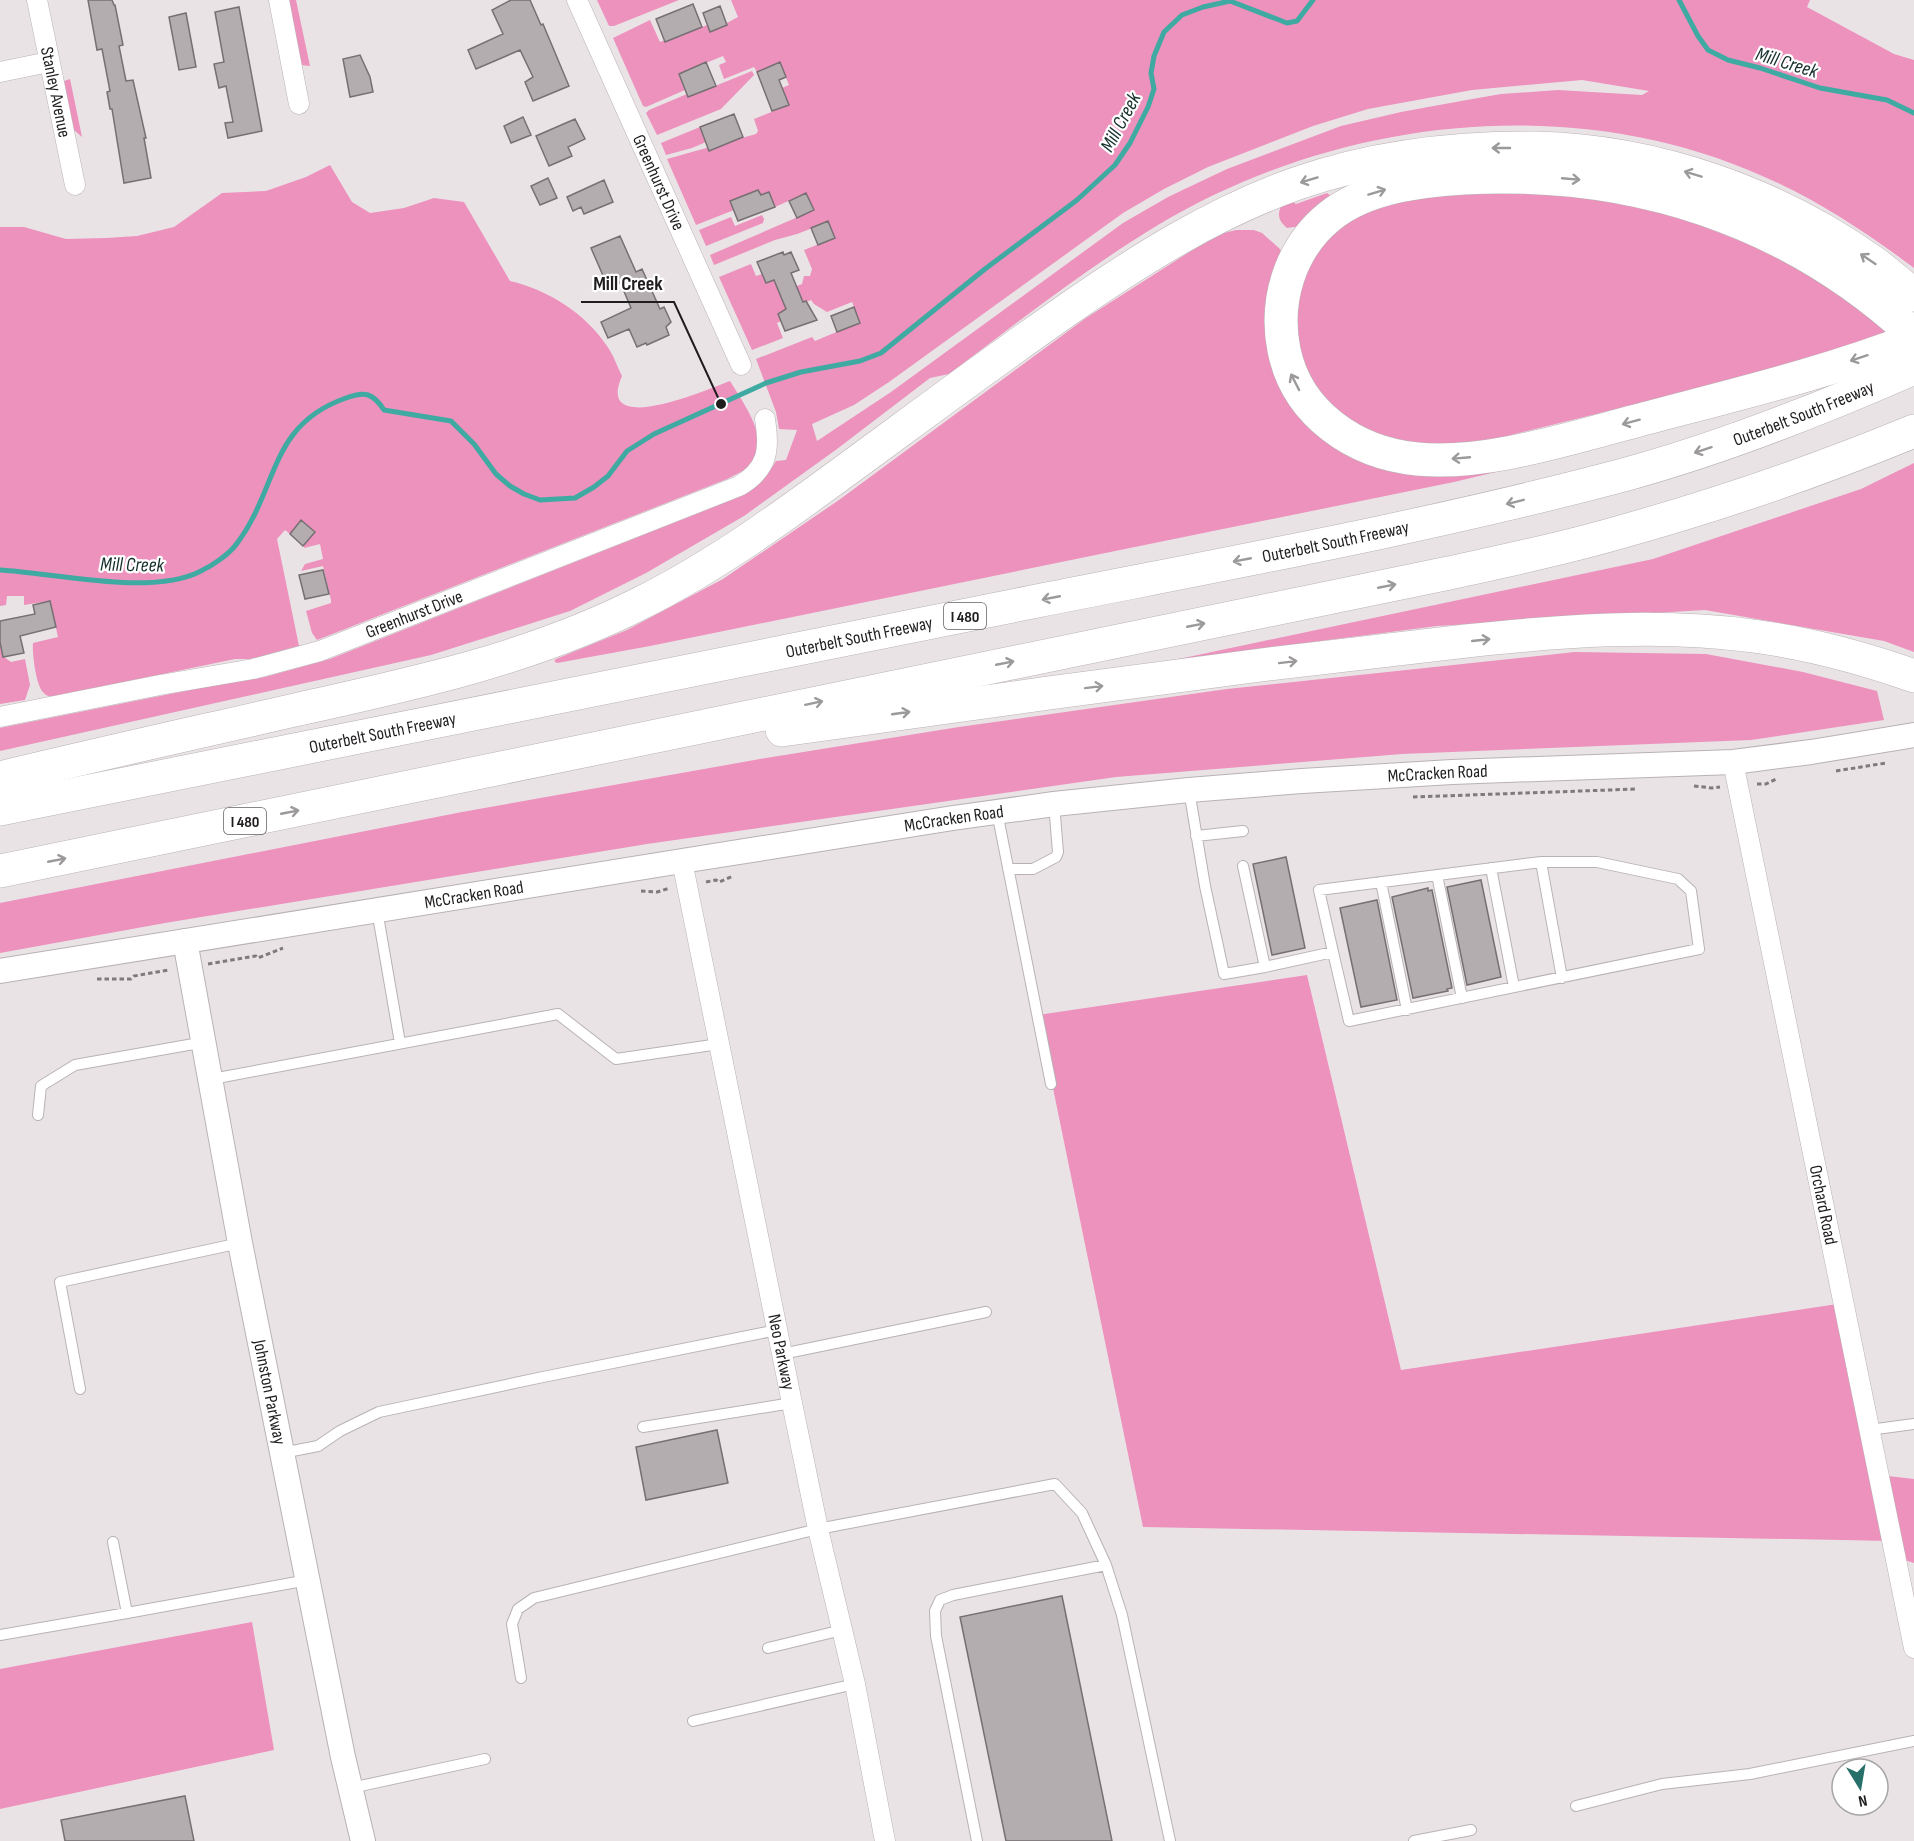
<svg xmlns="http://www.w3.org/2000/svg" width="1914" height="1841" font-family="'Sofia Sans Condensed',sans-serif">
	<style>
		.green { fill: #ed91bd; fill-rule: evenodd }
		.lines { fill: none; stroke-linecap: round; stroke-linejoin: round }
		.stream { stroke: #3faaa2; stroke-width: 5 }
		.building { fill: #b4adb0; stroke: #767073; stroke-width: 1.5 }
		.service-casing { stroke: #b9b2b4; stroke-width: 12 }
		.minor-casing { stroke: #b9b2b4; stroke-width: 21 }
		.tertiary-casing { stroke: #b9b2b4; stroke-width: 26 }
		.motorway-casing { stroke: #b9b2b4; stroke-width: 34 }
		.path { stroke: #7f7a7c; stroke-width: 3; stroke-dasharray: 4.5 3; stroke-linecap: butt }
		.service { stroke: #fff; stroke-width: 10 }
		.minor { stroke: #fff; stroke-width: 20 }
		.tertiary { stroke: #fff; stroke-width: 24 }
		.motorway { stroke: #fff; stroke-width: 33 }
		.oneway { stroke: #9b999a }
		.labels { text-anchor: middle; stroke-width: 4.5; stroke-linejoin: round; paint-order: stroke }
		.shield { fill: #fff; stroke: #636162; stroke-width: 1.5 }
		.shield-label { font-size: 16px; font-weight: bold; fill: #201d1e }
		.street-label { font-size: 18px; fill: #201d1e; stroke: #fff }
		.water-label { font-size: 20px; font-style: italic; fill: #162f2c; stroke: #fff }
		.leader { fill: none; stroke: #201d1e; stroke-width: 2 }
		.callout-dot { fill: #201d1e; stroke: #fff; stroke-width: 2 }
		.callout-label { font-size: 20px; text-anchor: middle; font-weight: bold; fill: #201d1e; stroke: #fff; stroke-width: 4.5; stroke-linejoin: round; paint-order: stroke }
	</style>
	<rect width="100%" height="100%" fill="#eae3e6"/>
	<!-- green -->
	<path class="green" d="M288,0H296L310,66L301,65Z
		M597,0H679L614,26H609Z
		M731,0H1810L1807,7L1894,54L1914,60V268C1871,236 1827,206 1778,183C1582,89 1342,115 1158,225C1085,269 1017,323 949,374L930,378L837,449L744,516L646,573L570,611L431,655L0,751V728L215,685L265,677L330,659L739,497C756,488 766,478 776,461L786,460L797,430L779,429L776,412L756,359L812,337L815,341L860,322L852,302L827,312L814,304L811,300L779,313L781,321L777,323L783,338L752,350L719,277L751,264L756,276L762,274L766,283L774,280L780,293L802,284L804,276H810L812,269L804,250L834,238L828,222L797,234L775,240L714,265L710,255L814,210L806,193L775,207L761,195L758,190L730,201L734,210L696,225L667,159L756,134L758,131L754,119L789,105L782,88L789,85L780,63L757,72L754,67L724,79L719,65L726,62L723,56L679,74L685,90L646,107L643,106L613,38L650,20L660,42L665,40L666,41L707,25L710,32L738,17ZM1582,80L1649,91L1642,95L1558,90L1501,94L1461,101L1401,112L1341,126L1227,169L1168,197L1123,223L891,392L817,441L812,424L854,405L889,382L1123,213L1164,189L1208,167L1313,126L1368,109L1472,90Z
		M752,71L754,75L721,109L657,135L646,113L649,110L687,94L688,97Z
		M70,79L82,137L74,130L64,81Z
		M700,127L706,142L692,148L666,155L661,143Z
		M330,165L352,202L370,213L404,208L434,198L464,202L510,281C548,290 585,313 607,346C613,354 617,366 622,376C594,439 709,389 730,381C743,403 775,444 748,467C742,472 734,475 727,479L317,640L312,633L306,611L331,603V600L323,566L301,571L305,564L323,559L320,544L304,548L301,520L290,534L285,530L277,539L299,646L251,659H235L52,697C48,696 45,695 43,692C36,685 32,653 33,643L58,637L50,601L24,605V596H7L6,605L0,606V227H24L66,239L106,238L137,236L174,227L222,193L266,191L306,177Z
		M1497,191L1569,194L1671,214L1774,254L1854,303L1890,334L1722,383L1499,438L1459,444L1413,443L1391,438L1372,433L1332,408L1307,373L1299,351L1295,308L1307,272L1320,248L1336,231L1356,216L1402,200Z
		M1327,193L1332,197L1301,226L1287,228C1279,221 1277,216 1281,206L1293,202L1296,204Z
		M762,215L764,219L763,223L706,246L699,230L731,217L735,226Z
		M1236,230H1254L1262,233L1280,249L1283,259L1275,279L1325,439L1521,466L1454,482L650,646L557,663L554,661L556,659L627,630L723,579L839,500L1086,318L1194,249L1220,234Z
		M1914,463V652L1884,641L1705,610L1437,626L1174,660L1653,559L1861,489Z
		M0,642L4,657L11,662L25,659L30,685L25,700L0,704Z
		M1575,652L1706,654L1803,672L1877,691L1884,720L1751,740L1402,754L1116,777L647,844L165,923L0,953V903L462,812L766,758L959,727L1227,689Z
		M1307,975L1401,1370L1844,1303L1879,1475L1914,1479V1563L1895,1557L1892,1541L1143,1527L1038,1015Z
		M252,1622L274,1750L0,1809V1669Z"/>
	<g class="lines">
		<!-- stream -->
		<path class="stream" d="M1679,0L1698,36L1708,50L1728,60L1760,68L1820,88L1887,100L1914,113
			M0,570C54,573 150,596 199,572C212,566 230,554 238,542C279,486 269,425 346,398C365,391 373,393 384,410L451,421L474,444L496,474L510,486L524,494L540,500L575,498L594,487L608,476L627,451L654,434L766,383L801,372L860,361L881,353L985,269L1077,200L1115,165L1130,143L1148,107L1154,89L1151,73L1154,56L1164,32L1182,15L1203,7L1230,1L1287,23L1297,21L1313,0"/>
	</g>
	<!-- building -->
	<path class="building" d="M88,0H112L114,5H115L123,45L119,46L126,81L133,80L146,138H144L151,178L124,183L112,109H110L107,92L110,91L102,49L97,50Z
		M511,0H530L541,25L543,24L569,86L533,101L525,82L533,77L520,50L476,69L468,50L503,34L492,10Z
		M693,4L702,27L665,42L656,19Z
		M720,6L727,25L710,32L703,13Z
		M239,7L262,131L228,138L225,123L233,122L226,86L219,88L214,64L224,62L215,12Z
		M186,13L196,67L179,70L169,17Z
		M360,55L370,77L373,92L350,97L343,59Z
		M706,62L716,86L688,97L679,74Z
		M780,62L786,77L779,80L789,105L772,111L757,72Z
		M734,114L743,137L709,151L700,127Z
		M523,117L531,135L511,143L504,126Z
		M575,119L585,139L568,147L572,156L549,166L536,136Z
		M548,178L557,198L540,205L531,186Z
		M604,180L613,202L584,214L581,207L573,211L567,197Z
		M758,190L761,195L769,192L775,207L738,221L730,201Z
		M806,193L814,210L797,218L789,201Z
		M828,221L835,238L818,245L811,228Z
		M620,236L636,272L642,269L660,309L664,307L671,322L666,327L669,335L647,345L646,343L637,347L629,329L608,338L601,322L631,308L620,282L608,287L591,248Z
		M783,252L784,255L791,252L799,270L791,273L803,302L806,301L817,320L785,331L778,314L786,309L774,280L766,283L757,262Z
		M854,307L860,323L837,332L831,316Z
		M301,520L315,532L303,546L290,534Z
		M323,570L329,594L305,599L299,575Z
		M50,601L56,627L20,636L24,653L3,657L0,642V621L35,614L33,605Z
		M1286,857L1305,948L1272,955L1253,864Z
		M1481,880L1501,977L1467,985L1447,887Z
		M1428,888V891L1432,890L1452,988L1447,989L1448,991L1413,998L1392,897Z
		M1377,900L1397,1000L1361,1007L1340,908Z
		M717,1430L728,1483L646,1500L636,1447Z
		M1062,1596L1112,1841H1006L960,1617Z
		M185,1796L194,1841H65L61,1820Z"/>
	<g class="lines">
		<!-- service casing -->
		<g class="service-casing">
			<path id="service" d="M1189,790L1205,886L1224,974L1265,967L1243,866
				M997,812L1051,1084
				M1196,836L1243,831
				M1541,862L1562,978
				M1491,868L1514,987
				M1008,869H1033L1056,857L1058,852L1054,804
				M1437,875L1462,998
				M1381,882L1407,1010
				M377,910L400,1043
				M1265,967L1333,952L1319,890L1541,862H1597L1678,879L1691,891L1699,949L1349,1021L1333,952
				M212,1079L558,1014L616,1059L719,1044
				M38,1115L41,1086L75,1065L205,1042
				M782,1354L986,1312
				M80,1389L60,1282L240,1243
				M643,1427L792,1403
				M1869,1430L1914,1424
				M282,1453L318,1446L340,1431L379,1412L543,1377L777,1330
				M113,1542L127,1613L308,1580
				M0,1635L127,1613
				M768,1648L842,1630
				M521,1678L512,1624L518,1609L534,1598L818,1529L1055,1484L1082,1513L1106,1565L1122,1615L1170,1841
				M693,1721L855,1684
				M351,1788L485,1759
				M1576,1806L1662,1784L1750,1774L1914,1741
				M977,1841L936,1636L935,1611L940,1600L953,1595L1106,1565
				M1414,1841L1471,1830"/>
		</g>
		<!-- minor casing -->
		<g class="minor-casing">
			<g id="minor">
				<path id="s1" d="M37,0L75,185"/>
				<path d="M279,0L299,104"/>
				<path id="s2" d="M577,0L741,365"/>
				<path d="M0,72L49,62"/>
				<path id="s3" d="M0,717L160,685L253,669L320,651L739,486C768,469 770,450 765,419"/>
				<path id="s4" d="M1733,762L1914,1648"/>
				<path id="s5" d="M682,861L792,1403L818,1529L855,1684L885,1841"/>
			</g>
		</g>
		<!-- tertiary casing -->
		<g class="tertiary-casing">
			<g id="tertiary">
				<path id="s6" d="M185,941L240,1243L343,1757L363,1841"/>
				<path id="s7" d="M0,971L682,861L953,818L1054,804L1189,790L1302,781L1452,772L1733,762L1811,752L1914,735"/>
			</g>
		</g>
		<!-- motorway casing -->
		<g class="motorway-casing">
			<g id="motorway">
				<path d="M1914,335C1789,219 1633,169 1464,178C1419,181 1366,187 1330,216C1290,248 1274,301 1284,350C1297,414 1355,453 1417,459C1485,466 1570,438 1636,421C1729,396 1824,374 1914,339"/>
				<path d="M782,730C942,707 1101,686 1261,665C1329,657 1397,649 1466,641C1561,631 1658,623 1753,636C1807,643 1863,658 1914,676"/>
				<path d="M0,778C99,754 199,732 299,709C417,683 532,658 641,603C717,565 785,515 853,465C924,413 995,360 1067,310C1139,260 1215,212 1298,183C1376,156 1455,147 1537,148C1656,151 1776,193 1873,262C1887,272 1900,284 1914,295"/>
				<path id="s8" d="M0,809C346,740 692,671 1037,601C1234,562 1433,526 1627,474C1725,447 1821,409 1914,368"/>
				<path d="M0,871C483,773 966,671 1449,573C1505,561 1562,549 1617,533C1718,505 1817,471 1914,431"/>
			</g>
		</g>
		<!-- path -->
		<path class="path" d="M1836,771L1886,763
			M1757,784H1766L1776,779
			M1694,786L1712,788L1720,787
			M1413,797L1637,789
			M706,882L716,880L719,882L733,876
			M641,891L657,892L670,888
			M208,964L256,956L258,958L283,948
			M97,979H131L134,976L169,970"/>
		<!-- service -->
		<use href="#service" class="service"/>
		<!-- minor -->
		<use href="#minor" class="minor"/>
		<!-- tertiary -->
		<use href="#tertiary" class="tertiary"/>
		<!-- motorway -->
		<use href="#motorway" class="motorway"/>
	</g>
	<!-- one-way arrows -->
	<defs><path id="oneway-shaft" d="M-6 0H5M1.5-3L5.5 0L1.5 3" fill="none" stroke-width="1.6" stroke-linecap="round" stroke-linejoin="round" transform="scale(1.5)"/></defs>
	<g class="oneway">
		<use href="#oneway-shaft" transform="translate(1501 148) rotate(-180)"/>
		<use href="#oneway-shaft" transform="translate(1693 174) rotate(-163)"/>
		<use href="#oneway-shaft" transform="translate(1571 179) rotate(5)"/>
		<use href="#oneway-shaft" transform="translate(1309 180) rotate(163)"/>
		<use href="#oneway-shaft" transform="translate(1377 192) rotate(-17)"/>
		<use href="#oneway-shaft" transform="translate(1868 259) rotate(-146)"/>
		<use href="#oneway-shaft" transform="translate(1859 358) rotate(162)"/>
		<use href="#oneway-shaft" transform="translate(1295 382) rotate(-117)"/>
		<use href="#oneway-shaft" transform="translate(1631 422) rotate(165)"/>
		<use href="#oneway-shaft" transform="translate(1703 450) rotate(162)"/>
		<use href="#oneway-shaft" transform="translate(1461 458) rotate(175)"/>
		<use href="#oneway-shaft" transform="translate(1515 502) rotate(166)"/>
		<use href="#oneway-shaft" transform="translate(1242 560) rotate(169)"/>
		<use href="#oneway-shaft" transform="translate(1387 586) rotate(-11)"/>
		<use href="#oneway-shaft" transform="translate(1051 598) rotate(169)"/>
		<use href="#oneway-shaft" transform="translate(1196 625) rotate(-11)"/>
		<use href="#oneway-shaft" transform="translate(1481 640) rotate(-6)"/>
		<use href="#oneway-shaft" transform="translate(1288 662) rotate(-7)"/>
		<use href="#oneway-shaft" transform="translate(1005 663) rotate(-11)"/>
		<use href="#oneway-shaft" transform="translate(1094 687) rotate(-7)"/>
		<use href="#oneway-shaft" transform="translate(814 703) rotate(-12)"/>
		<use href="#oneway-shaft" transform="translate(901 713) rotate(-8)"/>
		<use href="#oneway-shaft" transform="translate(290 812) rotate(-11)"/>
		<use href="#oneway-shaft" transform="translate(57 860) rotate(-11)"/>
	</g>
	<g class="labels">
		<!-- shield labels -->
		<g class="shield">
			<rect x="944" y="603" width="42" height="26" rx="4.5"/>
			<rect x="224" y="808" width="42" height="26" rx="4.5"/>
		</g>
		<g class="shield-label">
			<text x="965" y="622">I 480</text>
			<text x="245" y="827">I 480</text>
		</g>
		<!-- street labels -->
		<g class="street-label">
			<text dy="6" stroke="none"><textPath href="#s1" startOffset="94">Stanley Avenue</textPath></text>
			<text dy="6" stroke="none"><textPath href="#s2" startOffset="200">Greenhurst Drive</textPath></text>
			<text dy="6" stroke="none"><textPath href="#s8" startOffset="1848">Outerbelt South Freeway</textPath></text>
			<text dy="6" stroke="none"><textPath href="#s8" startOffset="1362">Outerbelt South Freeway</textPath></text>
			<text dy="6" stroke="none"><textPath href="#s3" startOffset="428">Greenhurst Drive</textPath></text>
			<text dy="6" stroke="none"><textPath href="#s8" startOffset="876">Outerbelt South Freeway</textPath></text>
			<text dy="6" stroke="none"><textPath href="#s8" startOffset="390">Outerbelt South Freeway</textPath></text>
			<text dy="6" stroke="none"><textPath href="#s7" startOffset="1452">McCracken Road</textPath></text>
			<text dy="6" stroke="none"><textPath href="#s7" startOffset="966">McCracken Road</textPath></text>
			<text dy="6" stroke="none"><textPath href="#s7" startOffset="480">McCracken Road</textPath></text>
			<text dy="6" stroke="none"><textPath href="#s4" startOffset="452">Orchard Road</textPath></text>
			<text dy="6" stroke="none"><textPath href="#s5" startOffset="501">Neo Parkway</textPath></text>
			<text dy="6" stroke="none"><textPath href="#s6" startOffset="459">Johnston Parkway</textPath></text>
		</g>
		<!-- water labels -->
		<g class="water-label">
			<text transform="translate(1787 62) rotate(17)" y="7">Mill Creek</text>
			<text transform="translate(1120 122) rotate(-62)" y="7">Mill Creek</text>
			<text transform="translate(132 564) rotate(1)" y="7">Mill Creek</text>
		</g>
	</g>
	<!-- callouts -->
	<path class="leader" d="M721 404L674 302H581"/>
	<circle class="callout-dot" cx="721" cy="404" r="6"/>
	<g class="callout-label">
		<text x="628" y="290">Mill Creek</text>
	</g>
	<!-- north arrow -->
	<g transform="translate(1860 1787) rotate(169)"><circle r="28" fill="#ffffff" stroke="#a6a5a5" stroke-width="1.5"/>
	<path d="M0-4.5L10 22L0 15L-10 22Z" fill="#27706a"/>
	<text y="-9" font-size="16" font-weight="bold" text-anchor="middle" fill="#201d1e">N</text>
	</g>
</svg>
